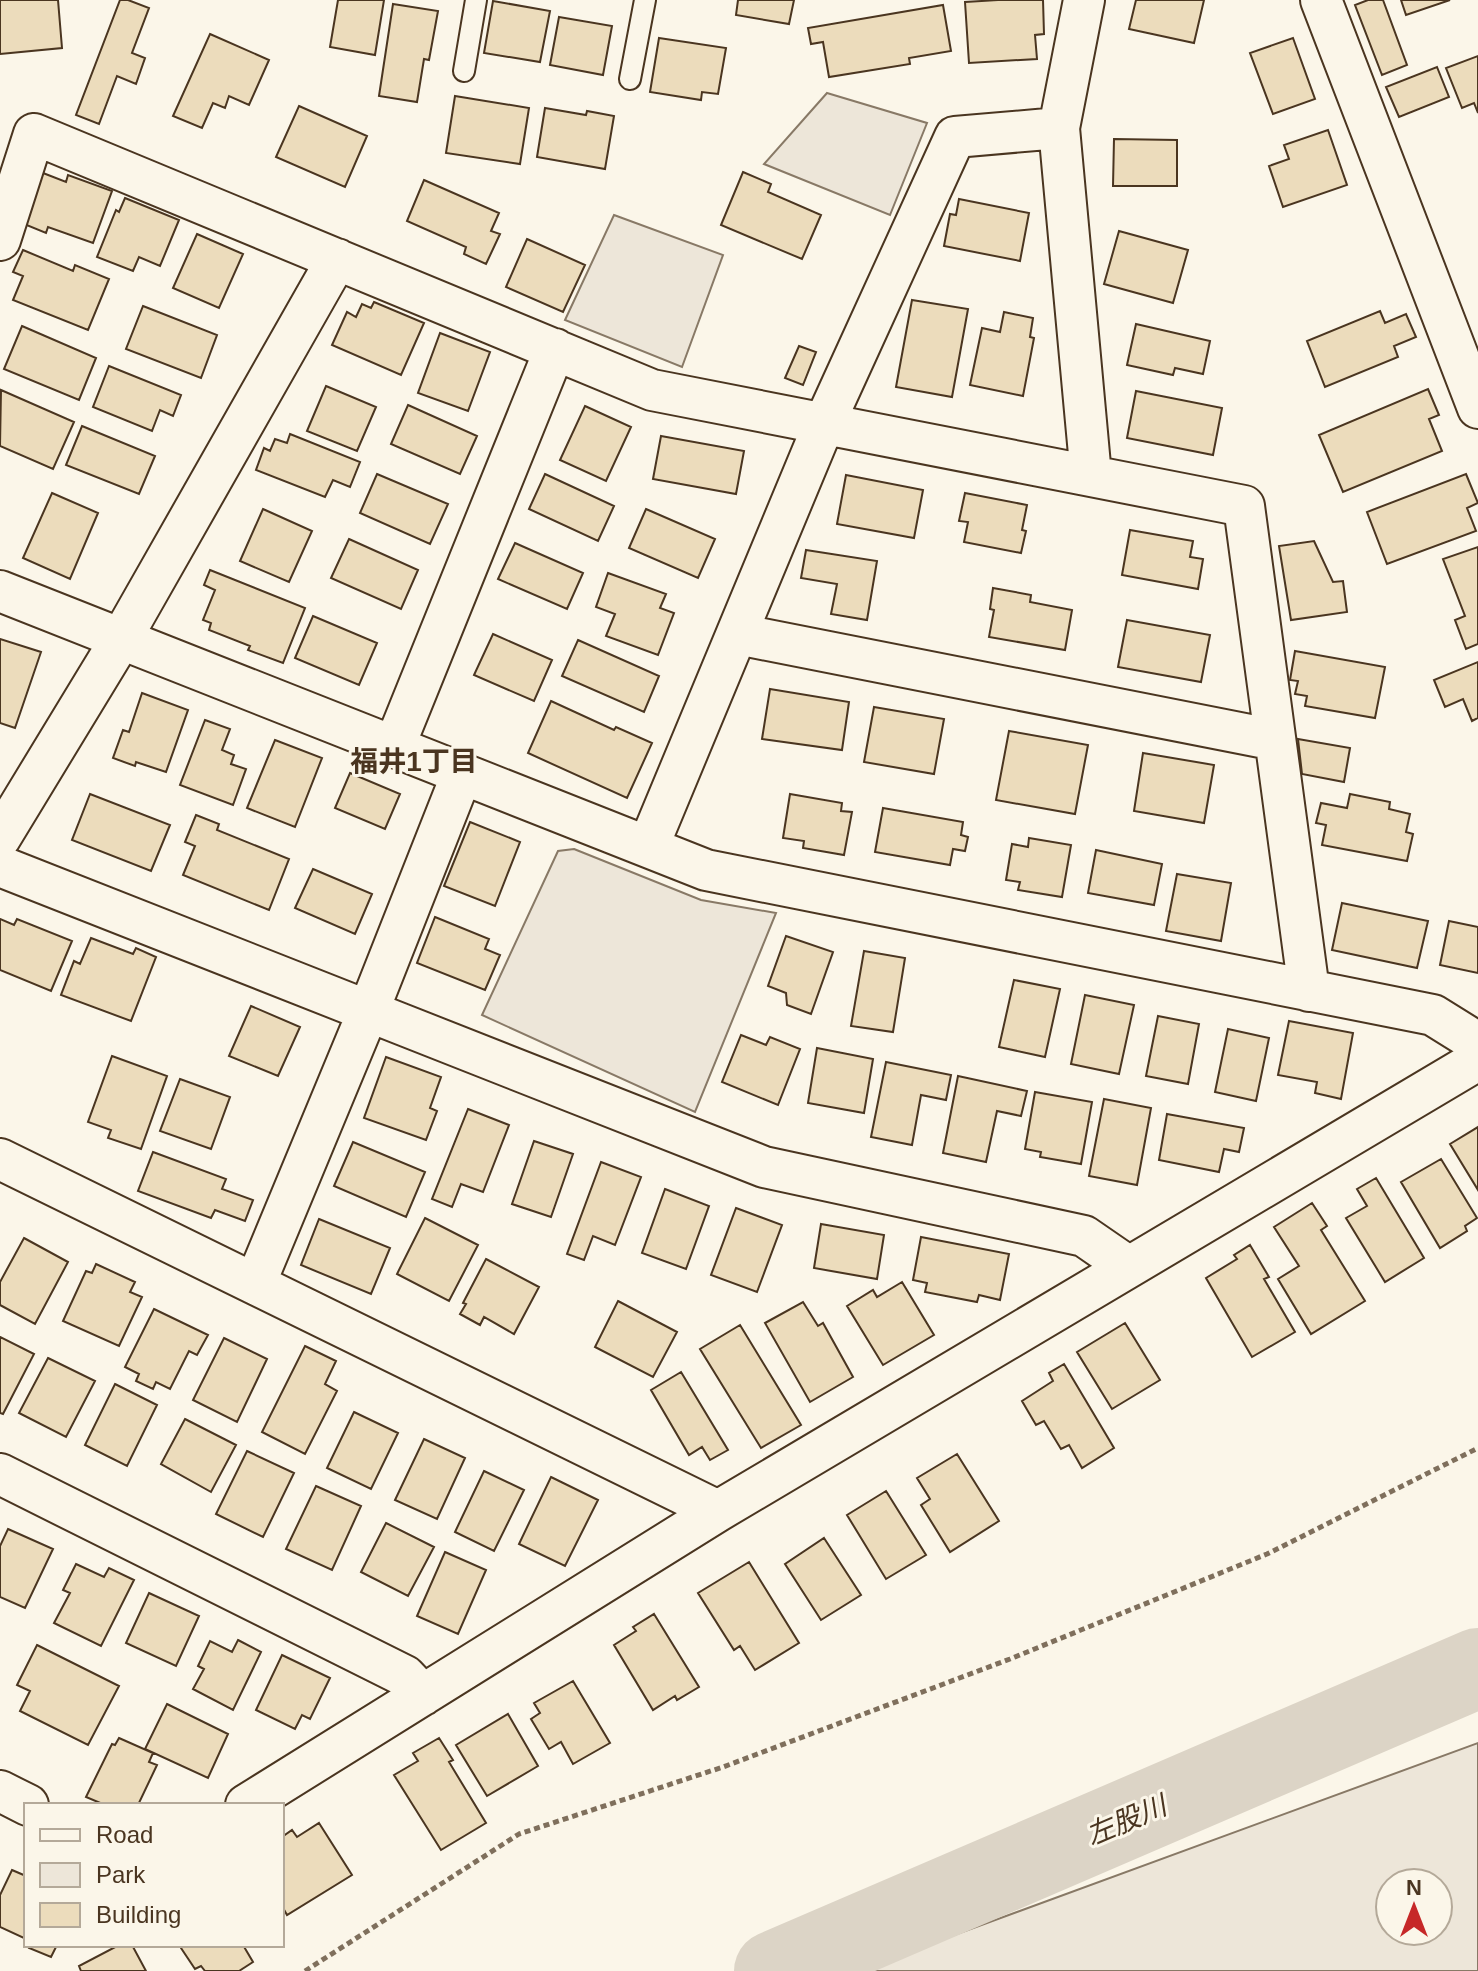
<svg xmlns="http://www.w3.org/2000/svg" width="1478" height="1971" font-family="Arial,'Noto Sans JP',sans-serif">
	<style>
		.green { fill: #ede6d9; stroke: #887966; stroke-width: 2; fill-rule: evenodd }
		.lines { fill: none; stroke-linecap: round; stroke-linejoin: round }
		.river { stroke: #dcd4c6; stroke-width: 80 }
		.building { fill: #ecdcbc; stroke: #4a3520; stroke-width: 2 }
		.lane-casing { stroke: #4a3520; stroke-width: 24 }
		.street-casing { stroke: #4a3520; stroke-width: 44 }
		.path { stroke: #7f6f5c; stroke-width: 5; stroke-dasharray: 6 4; stroke-linecap: butt }
		.lane { stroke: #fbf6e9; stroke-width: 20 }
		.street { stroke: #fbf6e9; stroke-width: 40 }
		.labels { text-anchor: middle; stroke-width: 6; stroke-linejoin: round; paint-order: stroke }
		.neighbourhood-label { font-size: 28px; font-weight: bold; fill: #4a3520; stroke: #fbf6e9 }
		.water-label { font-size: 28px; font-style: italic; fill: #4a3520; stroke: #fbf6e9 }
	</style>
	<rect width="100%" height="100%" fill="#fbf6e9"/>
	<!-- green -->
	<path class="green" d="M827,93L927,123L890,215L764,164Z
		M614,215L723,255L682,367L565,320Z
		M574,849L701,900L776,913L695,1112L482,1015L558,851Z
		M1478,1743V1971H856ZM1390,1883H1438V1931H1390Z"/>
	<g class="lines">
		<!-- river -->
		<path class="river" d="M774,1971L1478,1668"/>
	</g>
	<!-- building -->
	<path class="building" d="M0,0H58L62,48L0,54Z
		M120,0H128L149,8L132,53L145,58L136,84L117,76L99,124L76,115Z
		M338,0H384L375,55L330,47Z
		M738,0H794L789,24L736,15Z
		M998,0H1043L1044,34L1035,35L1037,59L969,63L965,2Z
		M1136,0H1204L1194,43L1129,29Z
		M1368,0H1383L1407,65L1382,75L1355,5Z
		M1401,0H1450L1406,15Z
		M493,1L550,11L540,62L484,53Z
		M393,4L438,11L429,60L424,59L417,102L379,96Z
		M943,5L951,51L909,58L910,64L829,77L823,42L811,44L808,28Z
		M559,17L612,26L603,75L550,65Z
		M210,34L269,60L249,105L229,96L225,108L213,103L202,128L173,116Z
		M659,38L726,48L718,94L702,92L701,100L650,92Z
		M1293,38L1315,99L1273,114L1250,53Z
		M1478,56V113L1474,103L1462,108L1446,68Z
		M1437,67L1449,97L1399,117L1386,87Z
		M455,96L529,108L520,164L446,153Z
		M299,106L367,136L345,187L276,157Z
		M545,108L586,115L587,111L614,116L605,169L537,157Z
		M1328,130L1347,185L1283,207L1269,166L1289,159L1284,145Z
		M1114,139L1177,140V186H1113Z
		M743,172L771,184L768,192L821,215L802,259L721,225Z
		M43,173L66,182L68,175L112,191L93,243L48,227L46,233L24,224Z
		M424,180L499,213L491,231L500,234L486,264L464,254L466,247L407,221Z
		M125,198L179,220L160,266L139,257L133,271L97,257L116,210L119,212Z
		M959,199L1029,213L1020,261L944,246L950,214L956,215Z
		M1119,231L1188,250L1173,303L1104,284Z
		M197,234L243,254L219,308L173,288Z
		M527,239L585,265L563,312L506,287Z
		M23,250L73,271L75,265L109,279L88,330L13,300L23,276L13,272Z
		M912,300L968,309L952,397L896,387Z
		M374,302L424,323L401,375L332,345L347,312L356,317L362,304L371,308Z
		M143,306L217,335L201,378L126,349Z
		M1380,311L1385,323L1406,314L1416,337L1394,346L1398,357L1325,387L1307,341Z
		M1004,312L1033,318L1030,337L1034,338L1023,396L970,385L982,328L1000,332Z
		M1136,324L1210,341L1203,374L1175,368L1173,375L1127,365Z
		M22,326L96,358L79,400L4,369Z
		M440,333L490,352L468,411L418,393Z
		M799,346L816,352L803,385L785,378Z
		M109,366L181,395L173,416L160,410L152,431L93,407Z
		M326,386L376,407L357,451L307,431Z
		M1428,389L1439,415L1429,419L1442,451L1343,492L1319,435Z
		M1,390L74,422L53,469L0,446Z
		M1136,391L1222,408L1213,455L1127,438Z
		M408,405L477,436L460,474L391,444Z
		M585,406L631,427L606,481L560,460Z
		M82,426L155,456L139,494L66,465Z
		M290,434L360,462L350,487L333,480L325,497L256,470L264,448L270,451L275,439L287,443Z
		M661,436L744,451L736,494L653,479Z
		M377,474L448,504L430,544L360,513Z
		M545,474L614,506L598,541L529,509Z
		M1466,474L1478,503L1467,508L1476,531L1387,564L1367,512Z
		M846,475L923,490L914,538L837,524Z
		M52,493L98,513L70,579L23,558Z
		M965,493L1027,505L1022,530L1026,531L1021,553L964,542L968,522L959,521Z
		M263,509L312,531L289,582L240,561Z
		M646,509L715,539L698,578L629,548Z
		M1130,530L1193,541L1190,557L1203,559L1198,589L1122,575Z
		M349,539L418,570L401,609L331,578Z
		M1314,541L1333,582L1343,581L1347,612L1291,620L1279,546Z
		M515,543L583,573L567,609L498,579Z
		M1478,547V644L1466,649L1455,620L1465,616L1443,559Z
		M806,550L877,561L867,620L831,614L837,584L801,578Z
		M210,570L305,608L283,663L248,650L250,646L209,630L211,623L203,620L215,590L204,585Z
		M608,573L666,594L660,608L674,613L658,655L606,636L615,614L596,607Z
		M993,588L1031,595L1030,602L1072,610L1065,650L989,637L994,610L990,609Z
		M313,616L377,643L359,685L295,658Z
		M1127,620L1210,635L1201,682L1118,667Z
		M493,634L552,660L534,701L474,675Z
		M0,639L41,652L15,728L0,723Z
		M578,640L659,676L644,712L562,676Z
		M1295,651L1385,667L1375,718L1305,706L1307,696L1295,694L1298,681L1290,680Z
		M1478,662V718L1472,721L1463,699L1445,707L1434,680Z
		M770,689L849,702L842,750L762,739Z
		M142,693L188,710L166,772L136,762L135,766L113,758L123,730L129,732Z
		M551,701L614,730L616,727L652,743L627,798L528,753Z
		M874,707L944,719L934,774L864,762Z
		M205,720L230,729L222,750L234,755L231,764L246,769L233,805L180,785Z
		M1009,731L1088,745L1075,814L996,800Z
		M1298,739L1350,748L1344,782L1302,774Z
		M275,740L322,758L295,827L247,808Z
		M1143,753L1214,765L1204,823L1134,811Z
		M350,773L400,794L385,829L335,808Z
		M90,794L170,825L151,871L72,840Z
		M790,794L842,803L841,811L852,812L844,855L803,848L804,841L783,838Z
		M1350,794L1390,802L1389,809L1410,814L1406,832L1413,834L1407,861L1322,845L1326,825L1316,823L1321,803L1347,808Z
		M883,808L963,822L961,835L968,837L965,851L953,849L950,865L875,852Z
		M196,815L219,824L217,830L289,859L269,910L183,875L195,846L185,842Z
		M470,822L520,842L495,906L444,886Z
		M1029,838L1071,845L1062,897L1018,890L1020,882L1006,880L1012,844L1028,847Z
		M1096,850L1162,864L1154,905L1088,893Z
		M313,869L372,894L355,934L295,908Z
		M1177,874L1231,883L1221,941L1166,931Z
		M1342,903L1428,921L1417,968L1332,950Z
		M435,917L489,939L485,949L500,955L485,990L417,963Z
		M0,919L14,925L17,919L72,941L51,991L0,970Z
		M1449,921L1478,927V973L1440,965Z
		M786,936L833,952L811,1014L787,1005L786,993L768,986Z
		M91,938L133,954L136,948L156,957L131,1021L61,995L74,961L80,964Z
		M864,951L905,958L893,1032L851,1026Z
		M1014,980L1060,989L1045,1057L999,1047Z
		M1085,995L1134,1005L1119,1074L1071,1064Z
		M251,1006L300,1027L278,1076L229,1056Z
		M1158,1016L1199,1024L1188,1084L1146,1076Z
		M1289,1021L1353,1033L1341,1099L1315,1093L1317,1082L1278,1075Z
		M1228,1029L1269,1038L1256,1101L1215,1092Z
		M741,1035L766,1045L770,1037L800,1049L778,1105L722,1082Z
		M817,1048L873,1059L864,1113L808,1103Z
		M112,1056L167,1076L141,1149L108,1138L111,1130L88,1122Z
		M386,1057L441,1077L430,1108L437,1111L426,1140L364,1118Z
		M886,1062L951,1075L946,1100L921,1095L912,1145L871,1137Z
		M958,1076L1027,1091L1021,1116L997,1111L986,1162L943,1153Z
		M180,1079L230,1097L211,1149L160,1131Z
		M1035,1092L1092,1102L1081,1164L1040,1157L1041,1152L1025,1149Z
		M1104,1099L1151,1108L1137,1185L1089,1176Z
		M468,1109L509,1125L483,1192L461,1184L452,1207L432,1199Z
		M1167,1114L1244,1128L1239,1152L1224,1149L1219,1172L1159,1160Z
		M1478,1127V1190L1450,1144Z
		M534,1141L573,1154L551,1217L512,1204Z
		M353,1142L425,1172L406,1217L334,1186Z
		M153,1152L226,1179L222,1189L253,1200L245,1221L215,1210L211,1218L138,1191Z
		M1441,1159L1477,1218L1465,1226L1467,1231L1440,1248L1401,1182Z
		M601,1162L641,1177L615,1245L593,1236L584,1260L567,1254Z
		M1376,1178L1424,1258L1385,1282L1346,1218L1367,1206L1357,1189Z
		M665,1189L709,1206L686,1269L642,1253Z
		M1312,1203L1327,1226L1321,1230L1365,1301L1311,1334L1278,1279L1299,1266L1274,1227Z
		M736,1208L782,1225L757,1292L711,1275Z
		M425,1218L478,1245L449,1301L397,1274Z
		M319,1219L390,1248L371,1294L301,1265Z
		M821,1224L884,1235L877,1279L814,1268Z
		M921,1237L1009,1254L1000,1300L979,1295L977,1302L925,1292L927,1283L913,1280Z
		M24,1238L68,1262L35,1324L0,1305V1282Z
		M1250,1245L1269,1277L1264,1279L1295,1332L1252,1357L1206,1278L1237,1259L1234,1255Z
		M486,1259L539,1287L514,1334L484,1317L480,1325L460,1314L466,1304L463,1303Z
		M96,1264L135,1282L130,1292L142,1297L119,1346L63,1321L86,1271L92,1273Z
		M902,1282L934,1335L883,1365L847,1306L873,1290L877,1297Z
		M618,1301L677,1332L653,1377L595,1347Z
		M803,1302L818,1326L823,1323L853,1377L810,1402L765,1323Z
		M154,1309L208,1335L197,1355L189,1351L170,1389L156,1382L153,1389L136,1381L139,1374L125,1367Z
		M1125,1323L1160,1380L1112,1409L1077,1352Z
		M740,1325L801,1425L761,1448L700,1349Z
		M0,1337L34,1354L3,1414L0,1413Z
		M224,1338L267,1359L237,1422L193,1400Z
		M305,1346L336,1361L325,1384L337,1391L305,1454L262,1432Z
		M48,1358L95,1381L66,1437L19,1413Z
		M1064,1364L1114,1448L1082,1468L1069,1445L1061,1449L1044,1421L1036,1425L1022,1401L1053,1381L1049,1373Z
		M681,1372L728,1450L710,1460L702,1447L689,1455L651,1390Z
		M115,1384L157,1405L127,1466L85,1445Z
		M354,1412L398,1433L371,1489L327,1468Z
		M185,1419L236,1445L211,1492L161,1464Z
		M424,1439L465,1458L437,1519L395,1500Z
		M247,1451L294,1473L263,1537L216,1514Z
		M957,1454L999,1521L950,1552L921,1505L930,1499L917,1478Z
		M484,1471L524,1490L494,1551L455,1532Z
		M551,1477L598,1500L565,1566L519,1544Z
		M316,1486L361,1506L332,1570L286,1549Z
		M886,1491L926,1555L886,1579L847,1515Z
		M386,1523L434,1547L408,1596L361,1572Z
		M8,1529L53,1549L25,1608L0,1597V1546Z
		M824,1538L861,1595L821,1620L785,1564Z
		M445,1552L486,1570L458,1634L417,1616Z
		M749,1562L799,1643L755,1670L740,1646L734,1650L698,1593Z
		M76,1564L104,1577L109,1568L134,1580L101,1646L54,1623L70,1593L63,1590Z
		M149,1593L199,1616L176,1666L126,1643Z
		M654,1614L699,1687L677,1700L675,1696L653,1710L614,1645L636,1631L633,1627Z
		M238,1640L261,1652L233,1710L193,1689L204,1669L198,1666L210,1641L232,1652Z
		M37,1645L119,1686L88,1745L20,1711L30,1691L17,1685Z
		M282,1655L330,1678L310,1719L302,1715L295,1729L256,1710Z
		M573,1681L610,1743L573,1764L561,1742L549,1749L531,1719L540,1713L534,1703Z
		M167,1704L228,1734L208,1778L145,1749Z
		M508,1714L538,1766L487,1796L456,1745Z
		M119,1738L153,1753L149,1762L157,1765L138,1805H105L86,1797L112,1744L115,1745Z
		M439,1738L453,1760L449,1762L486,1823L441,1850L394,1775L418,1761L413,1753Z
		M319,1823L352,1875L287,1915L282,1906V1837L292,1830L297,1837Z
		M12,1870L26,1876V1939L0,1927V1895Z
		M30,1945H57L51,1957L29,1948Z
		M119,1945H132L146,1971H81L79,1966Z
		M179,1945H243L253,1962L239,1971H205L201,1966L195,1969Z"/>
	<g class="lines">
		<!-- lane casing -->
		<g class="lane-casing">
			<path id="lane" d="M464,71L476,0
				M630,79L645,0"/>
		</g>
		<!-- street casing -->
		<g class="street-casing">
			<path id="street" d="M1084,0L1059,128L1091,476
				M1321,0L1478,408
				M0,240L34,134L652,390L1244,506L1309,991
				M0,591L706,870L1433,1015L1478,1043
				M737,634L1275,740
				M394,747L555,349
				M0,838L121,639L337,259
				M648,847L824,424L955,137L1059,128
				M0,866L764,1167L1084,1236L1129,1267
				M0,1159L718,1511
				M255,1284L368,1012L462,774
				M0,1474L405,1676L423,1695
				M0,1791L28,1805
				M246,1805L718,1511L1478,1060"/>
		</g>
		<!-- path -->
		<path class="path" d="M305,1971L519,1834L723,1767L1010,1659L1267,1554L1478,1448"/>
		<!-- lane -->
		<use href="#lane" class="lane"/>
		<!-- street -->
		<use href="#street" class="street"/>
	</g>
	<g class="labels">
		<!-- neighbourhood labels -->
		<g class="neighbourhood-label">
			<text x="414" y="771">福井1丁目</text>
		</g>
		<!-- water labels -->
		<g class="water-label">
			<text transform="translate(1126 1820) rotate(-23)" y="10">左股川</text>
		</g>
	</g>
	<!-- legend -->
	<rect x="24" y="1803" width="260" height="144" fill="#fbf6e9" stroke="#b4a999" stroke-width="2"/>
	<rect x="40" y="1829" width="40" height="12" fill="#fbf6e9" stroke="#b4a999" stroke-width="2"/>
	<text x="96" y="1843" font-size="24" fill="#4a3520">Road</text>
	<rect x="40" y="1863" width="40" height="24" fill="#ede6d9" stroke="#b4a999" stroke-width="2"/>
	<text x="96" y="1883" font-size="24" fill="#4a3520">Park</text>
	<rect x="40" y="1903" width="40" height="24" fill="#ecdcbc" stroke="#b4a999" stroke-width="2"/>
	<text x="96" y="1923" font-size="24" fill="#4a3520">Building</text>
	<!-- north arrow -->
	<g transform="translate(1414 1907)"><circle r="38" fill="#fbf6e9" stroke="#b4a999" stroke-width="2"/>
	<path d="M0-6L14 30L0 20L-14 30Z" fill="#c62828"/>
	<text y="-12" font-size="22" font-weight="bold" text-anchor="middle" fill="#4a3520">N</text>
	</g>
</svg>
